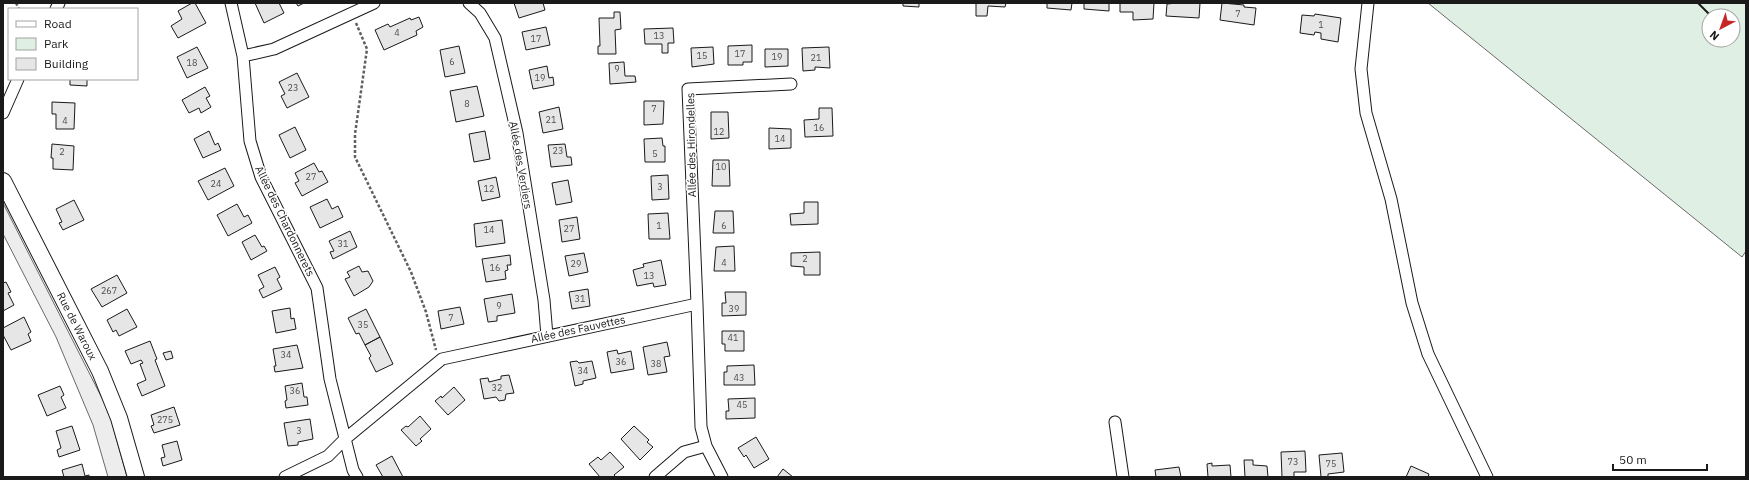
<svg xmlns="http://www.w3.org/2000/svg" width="1749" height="480" font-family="'IBM Plex Sans',sans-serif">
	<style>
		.green { fill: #e0efe3; stroke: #6a6a6a; fill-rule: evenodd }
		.parking { fill: #ededed; stroke: #6a6a6a }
		.building { fill: #e6e6e6; stroke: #1a1a1a }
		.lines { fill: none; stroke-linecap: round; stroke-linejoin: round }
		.street-casing { stroke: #1a1a1a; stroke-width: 13 }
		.secondary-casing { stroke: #1a1a1a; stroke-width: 18 }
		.path { stroke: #5f5f5f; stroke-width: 2.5; stroke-dasharray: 3 2; stroke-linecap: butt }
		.street { stroke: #fff; stroke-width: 11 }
		.secondary { stroke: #fff; stroke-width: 16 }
		.wall { stroke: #1a1a1a; stroke-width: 2 }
		.labels { text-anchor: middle; stroke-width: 3; stroke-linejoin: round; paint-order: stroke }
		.number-label { font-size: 9px; fill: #4d4d4d }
		.street-label { font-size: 11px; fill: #1a1a1a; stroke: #fff }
	</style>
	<rect width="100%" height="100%" fill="#fff"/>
	<!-- green -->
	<path class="green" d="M1428,3H1746V251L1742,257ZM1709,16H1733V40H1709Z"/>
	<!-- parking -->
	<path class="parking" d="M3,203L109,412L127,477H108L93,425L56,337L3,234Z"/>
	<!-- building -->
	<path class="building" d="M192,3H195L206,23L178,38L171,26L182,19L178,11Z
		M255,3H279L284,13L264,23Z
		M296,3H304L298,6Z
		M514,3H543L545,10L519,18Z
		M903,3H919V7L903,6Z
		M976,3H1006L1005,7L988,6L987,16H976Z
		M1047,3H1072L1071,10L1047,8Z
		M1084,3H1109V11L1084,9Z
		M1120,3H1154L1153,19L1133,20V12H1120Z
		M1177,3H1200L1199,18L1166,16L1167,4Z
		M1222,3L1244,5V7L1256,8L1254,25L1220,20Z
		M614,12H620L621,29L615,30L616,54H598V46H600L599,18H614Z
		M1315,14L1341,18L1338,42L1321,39V33L1315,32L1314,35L1300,33L1302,15L1314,16Z
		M419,17L423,27L416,31L417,35L384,50L375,30L388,24L390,27L410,18L411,20Z
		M546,27L550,45L526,50L522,32Z
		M673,28L674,43H668V53H662V44H645L644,29Z
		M752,45V62H743V65H728V46Z
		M459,46L465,73L445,77L440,50Z
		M197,47L208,68L187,78L177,57Z
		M713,47L714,64L692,67L691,48Z
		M829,47L830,68L815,67V70L803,71L802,48Z
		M765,49H788V66L765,67Z
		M624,62L625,76H635L636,82L610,84L609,63Z
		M547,66L549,78L553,77L554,85L533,89L529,70Z
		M297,73L309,97L287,108L281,96L285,94L279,82Z
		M70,79H87V86L70,85Z
		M477,86L484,116L456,122L450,91Z
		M205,87L210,96L206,98L211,107L201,113L199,108L189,113L182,100Z
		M644,101H664L663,124L644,125Z
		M52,102L75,103L74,129H56V114H52Z
		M559,107L563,129L543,133L539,112Z
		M819,108H832L833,136L805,137L804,120L819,119Z
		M711,112H728L729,138L711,139Z
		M295,127L306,150L290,158L279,135Z
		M769,128L791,129V148L769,149Z
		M209,131L215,145L218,143L221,150L203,158L194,139Z
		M485,131L490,159L474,162L469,134Z
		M662,138L663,146H665V162H645L644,139Z
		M52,144L74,146L73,170L53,169V158H51Z
		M565,144L567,157H571L572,165L551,167L548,145Z
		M713,160H729L730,186H712Z
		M314,163L319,172L322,171L328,182L302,196L295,183L299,181L295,173Z
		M225,168L234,186L208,200L198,181Z
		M668,175L669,199L652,200L651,176Z
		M496,177L500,197L482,201L478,181Z
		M568,180L572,202L556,205L552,183Z
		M327,199L332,209L338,206L343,217L320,228L310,207Z
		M74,200L84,220L63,230L59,223L62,222L56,209Z
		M804,202H818V224L791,225L790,214L804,213Z
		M237,204L244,217L248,215L252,223L228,236L217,215Z
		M715,211H733L734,233H713Z
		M668,213L670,239H649L648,214Z
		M577,217L580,239L562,242L559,220Z
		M502,220L505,243L476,247L474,224Z
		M350,231L357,247L333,259L330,252L334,251L329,241Z
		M255,235L262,247L264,246L267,251L251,260L242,242Z
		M734,246L735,271H714L716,247Z
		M820,252V275H804V267L791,266V253Z
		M584,253L588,272L569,276L565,256Z
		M510,255L511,265H507L508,270L505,271L506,279L486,282L482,259Z
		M661,260L666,285L654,287L653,283L637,286L633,270L644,267L643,264Z
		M359,266L362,272L368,271L373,281L369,287L354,296L345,279L350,277L347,272Z
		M275,267L280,277L277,279L282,289L263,298L259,290L264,287L258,275Z
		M117,275L127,293L102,307L91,289Z
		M6,282L11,292L8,293L14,305L3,311V283Z
		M588,289L590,306L572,309L569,292Z
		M725,292H746V315L722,316V303H726Z
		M512,294L515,313L497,316V321L488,322L484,299Z
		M460,307L464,324L441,329L438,311Z
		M290,308L291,319L294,318L296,329L276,333L272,311Z
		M127,309L137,327L119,336L116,330L113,332L107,320Z
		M366,309L380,337L365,345L359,333L356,334L348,318Z
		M24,317L31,332L28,334L31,341L11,350L3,335V328Z
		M722,331H744V351H725V344H722Z
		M380,337L393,364L376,372L369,358L371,356L365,345Z
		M150,341L157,359L155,360L165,386L142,396L137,384L146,380L140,364L143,363L141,360L131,364L125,351Z
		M667,342L670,356L664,357L667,372L648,375L643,347Z
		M297,345L303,368L275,372L274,366H276L273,349Z
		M617,350L618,354L631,351L634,369L611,373L607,352Z
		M171,351L173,358L166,360L163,353Z
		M577,361L579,363L592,361L596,378L583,381V384L575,386L570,362Z
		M754,365L755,385H724V372H727V366Z
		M509,375L514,393L506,394L505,400L499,401L496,397L484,399L480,379L488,378L489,382L501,379V376Z
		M302,383L304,397H307L308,405L286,408L285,401L287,400L285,386Z
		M60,386L64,395L61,397L66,408L47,416L38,395Z
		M454,387L465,400L448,415L435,401L441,396L442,398Z
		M755,398V418L726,419V411H729L728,399Z
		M174,407L180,425L154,433L151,426L154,425L151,415Z
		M420,416L431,429L420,439L422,441L416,446L401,430L406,426L408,427Z
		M310,419L313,439L298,442V445L288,446L284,423Z
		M72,426L80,450L59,457L57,450L61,448L56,431Z
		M634,426L649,440L647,442L653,447L640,460L621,439Z
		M756,437L769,459L754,468L746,455L744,457L738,448Z
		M177,441L182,460L163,466L161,458L165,457L162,445Z
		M1305,451L1306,472H1294V477H1282L1281,452Z
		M610,452L624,467L614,475L616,477H600L589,464L598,457L601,460Z
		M1342,453L1344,472L1328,474V477H1321L1319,455Z
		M392,456L403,477H383L376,465Z
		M1244,460H1253V465L1267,466L1268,477H1245Z
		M1212,463V466L1230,465L1231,477H1208L1207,464Z
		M82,464L85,476L89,475V477H64L62,470Z
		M1411,466L1429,474L1428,477H1406Z
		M1179,467L1181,477H1156L1155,470Z
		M783,469L793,477H777Z"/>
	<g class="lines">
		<!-- street casing -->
		<g class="street-casing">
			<path id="street" d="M231,3L243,56L250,141L261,177L317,288L330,379L353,470L357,477
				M469,3L480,13L495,38L517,133L544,300L547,336
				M1368,3L1361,69L1366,113L1391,199L1412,303L1428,354L1487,477
				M56,9L59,3
				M243,56L274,49L374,3
				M3,113L18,79
				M697,304L688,89L791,84
				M1115,422L1123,477
				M285,477L328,456L345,439L442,359L697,304L701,427L706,446L722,477
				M655,477L684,452L706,446"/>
		</g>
		<!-- secondary casing -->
		<g class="secondary-casing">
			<path id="secondary" d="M3,181L100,371L119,418L136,477"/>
		</g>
		<!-- path -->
		<path class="path" d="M16,3L19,9
			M356,23L367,49L355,134V157L411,272L426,312L436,350"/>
		<!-- street -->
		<use href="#street" class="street"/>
		<!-- secondary -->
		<use href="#secondary" class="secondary"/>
		<!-- wall -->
		<path class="wall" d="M1698,3L1711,16
			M1719,40L1723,43"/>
	</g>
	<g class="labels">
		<!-- number labels -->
		<g class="number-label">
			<text x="1238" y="17">7</text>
			<text x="1321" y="28">1</text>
			<text x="397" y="36">4</text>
			<text x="659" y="39">13</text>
			<text x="536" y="42">17</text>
			<text x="740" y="57">17</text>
			<text x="702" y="59">15</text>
			<text x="777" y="60">19</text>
			<text x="816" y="61">21</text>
			<text x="452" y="65">6</text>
			<text x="192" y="66">18</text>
			<text x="617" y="72">9</text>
			<text x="540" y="81">19</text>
			<text x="293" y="91">23</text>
			<text x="467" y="107">8</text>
			<text x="654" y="112">7</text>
			<text x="551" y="123">21</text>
			<text x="65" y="124">4</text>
			<text x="819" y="131">16</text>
			<text x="719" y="135">12</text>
			<text x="780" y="142">14</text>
			<text x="558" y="154">23</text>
			<text x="62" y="155">2</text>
			<text x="655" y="157">5</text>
			<text x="721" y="170">10</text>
			<text x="311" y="180">27</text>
			<text x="216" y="187">24</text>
			<text x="660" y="190">3</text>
			<text x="489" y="192">12</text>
			<text x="659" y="229">1</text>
			<text x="724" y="229">6</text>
			<text x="569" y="232">27</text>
			<text x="489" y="233">14</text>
			<text x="343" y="247">31</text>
			<text x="805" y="262">2</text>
			<text x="724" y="266">4</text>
			<text x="576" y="267">29</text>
			<text x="495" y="271">16</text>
			<text x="649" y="279">13</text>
			<text x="109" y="294">267</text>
			<text x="580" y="302">31</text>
			<text x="499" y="309">9</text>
			<text x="734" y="312">39</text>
			<text x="451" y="321">7</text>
			<text x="363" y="328">35</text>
			<text x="733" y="341">41</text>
			<text x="286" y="358">34</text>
			<text x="621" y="365">36</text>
			<text x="656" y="367">38</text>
			<text x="583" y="374">34</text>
			<text x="739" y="381">43</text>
			<text x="497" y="391">32</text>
			<text x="295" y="394">36</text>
			<text x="742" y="408">45</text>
			<text x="165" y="423">275</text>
			<text x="299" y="434">3</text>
			<text x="1293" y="465">73</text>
			<text x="1331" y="467">75</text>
		</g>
		<!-- street labels -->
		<g class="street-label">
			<text transform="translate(691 145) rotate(-91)" y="4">Allée des Hirondelles</text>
			<text transform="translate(521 165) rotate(80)" y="4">Allée des Verdiers</text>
			<text transform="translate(285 221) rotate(64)" y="4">Allée des Chardonnerets</text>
			<text transform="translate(77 326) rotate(63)" y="4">Rue de Waroux</text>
			<text transform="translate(578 329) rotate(-12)" y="4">Allée des Fauvettes</text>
		</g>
	</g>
	<!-- border -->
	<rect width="1749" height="480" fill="none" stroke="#1a1a1a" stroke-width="8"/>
	<!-- legend -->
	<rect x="8" y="8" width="130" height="72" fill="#ffffff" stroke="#a3a3a3"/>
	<rect x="16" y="21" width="20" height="6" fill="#ffffff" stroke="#a3a3a3"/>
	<text x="44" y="28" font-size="12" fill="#1a1a1a">Road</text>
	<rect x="16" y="38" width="20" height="12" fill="#e0efe3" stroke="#a3a3a3"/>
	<text x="44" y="48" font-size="12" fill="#1a1a1a">Park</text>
	<rect x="16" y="58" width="20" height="12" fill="#e6e6e6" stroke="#a3a3a3"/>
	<text x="44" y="68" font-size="12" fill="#1a1a1a">Building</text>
	<!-- north arrow -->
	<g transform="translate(1721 28) rotate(221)"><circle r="19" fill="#ffffff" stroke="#a3a3a3"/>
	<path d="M0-3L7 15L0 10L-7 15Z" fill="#c62828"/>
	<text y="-6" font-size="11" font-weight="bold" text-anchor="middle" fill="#1a1a1a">N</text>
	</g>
	<!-- scale -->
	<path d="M1613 464v6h94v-6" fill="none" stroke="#1a1a1a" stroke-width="2"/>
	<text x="1619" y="464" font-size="12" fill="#1a1a1a" stroke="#ffffff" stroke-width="3" paint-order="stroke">50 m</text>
</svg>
